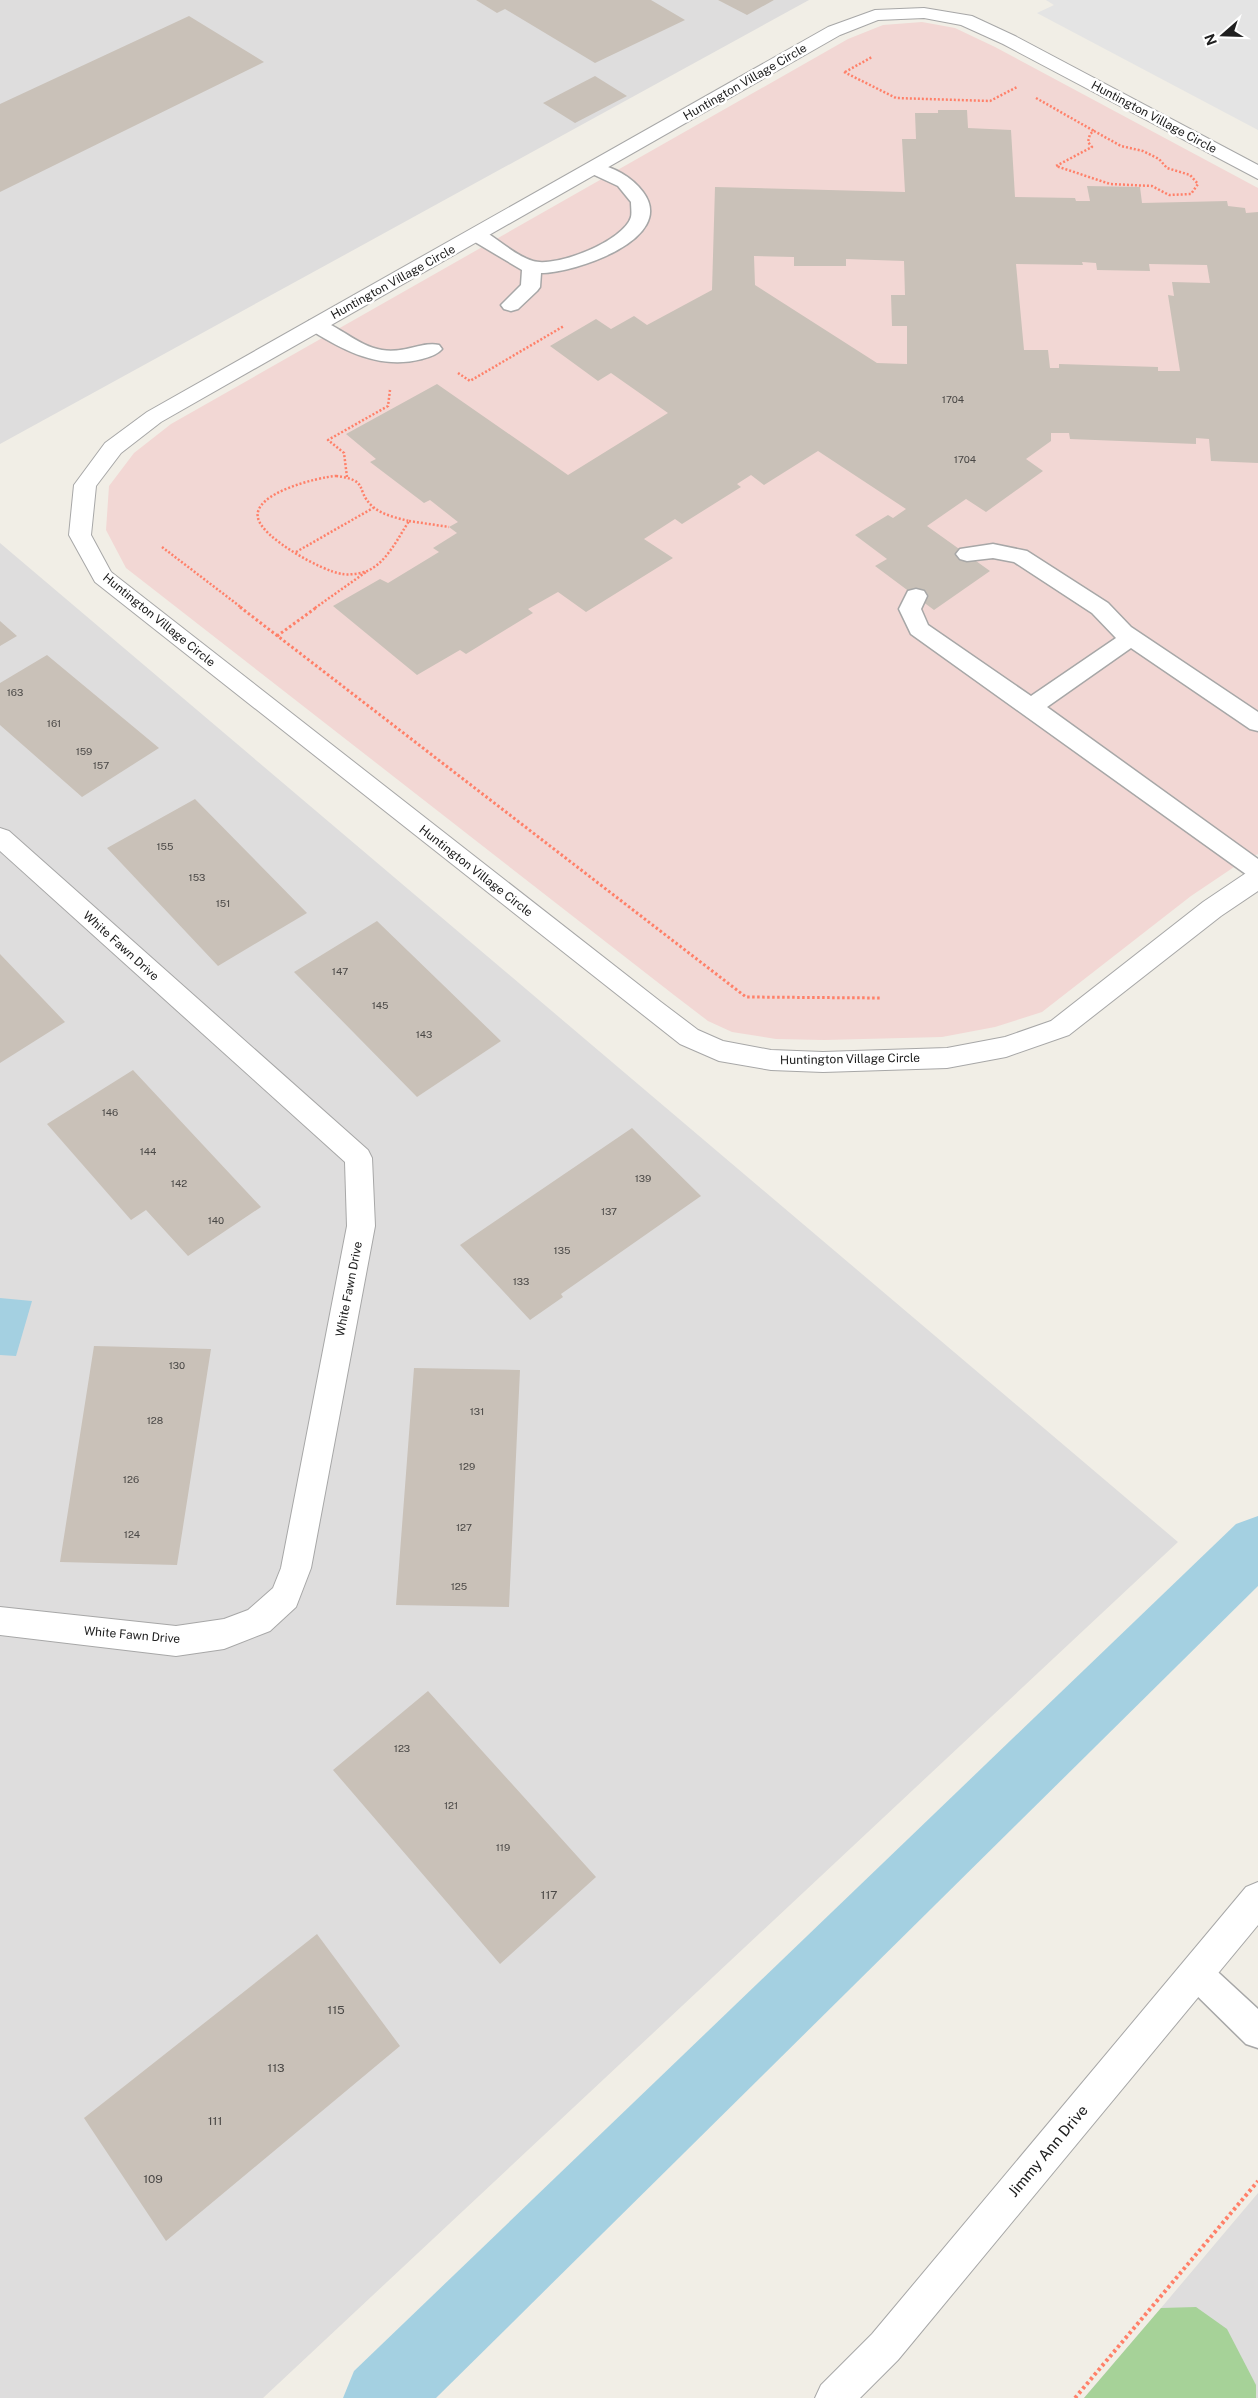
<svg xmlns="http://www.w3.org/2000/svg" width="1258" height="2398" font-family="'Public Sans',sans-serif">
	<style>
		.residential { fill: #dedddd }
		.commercial { fill: #f2d7d4 }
		.forest { fill: #a6d298 }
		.parking { fill: #e4e4e4 }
		.water { fill: #a4d0e1 }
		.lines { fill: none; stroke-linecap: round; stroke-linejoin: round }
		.canal { fill: #a4d0e1; fill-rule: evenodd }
		.building { fill: #c9c1b8; fill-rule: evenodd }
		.service-casing { stroke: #a7a7a7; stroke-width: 3 }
		.minor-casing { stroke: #a7a7a7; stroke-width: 2 }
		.path-far2 { stroke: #ff8069; stroke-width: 2.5; stroke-dasharray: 2 2; stroke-linecap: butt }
		.path-far1 { stroke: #ff8069; stroke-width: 3; stroke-dasharray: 2.5 2.5; stroke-linecap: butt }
		.path { stroke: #ff8069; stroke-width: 4; stroke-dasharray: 3 3; stroke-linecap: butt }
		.service { fill: #fff; fill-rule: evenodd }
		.minor { fill: #fff; fill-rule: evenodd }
		.labels { text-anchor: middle; stroke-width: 5; stroke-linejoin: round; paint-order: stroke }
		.number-label { font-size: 10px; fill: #4a4846 }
		.street-label { font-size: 12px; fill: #202020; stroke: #fff }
		.near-number-label { font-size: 12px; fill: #4a4846 }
		.near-street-label { font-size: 15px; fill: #202020; stroke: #fff }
	</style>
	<rect width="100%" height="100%" fill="#f1eee6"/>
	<!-- residential -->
	<path class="residential" d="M0,0H809L0,444Z
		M0,543L1178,1542L263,2398H0Z
		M1258,2193V2398H1084L1161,2308Z"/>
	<!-- commercial -->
	<path class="commercial" d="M922,22L955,28L995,47L1258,188V854L1243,861L1191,896L1042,1012L995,1027L942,1037L824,1040L776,1039L732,1032L708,1021L674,995L126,568L106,530L109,486L134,453L171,424L848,39L883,25Z"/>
	<!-- forest -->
	<path class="forest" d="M1196,2307L1227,2329L1256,2385V2398H1084L1161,2308Z"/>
	<!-- parking -->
	<path class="parking" d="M1046,0H1258V130L1037,13L1054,5Z"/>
	<!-- water -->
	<path class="water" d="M0,1298L32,1301L16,1356L0,1355Z"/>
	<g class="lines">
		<!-- canal -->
		<path class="canal" d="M1258,1516V1586L436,2398H343L354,2371L1236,1524Z"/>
	</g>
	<!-- building -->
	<path class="building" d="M476,0H651L685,20L595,63L505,9L497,13Z
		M718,0H774L747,15Z
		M189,16L264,62L0,192V104Z
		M595,76L627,96L575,123L543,103Z
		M938,110H967L968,128L1011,130L1015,197L1075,198L1076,201H1090L1087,186L1140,187L1142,203L1227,201L1228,206L1245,208L1246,213L1258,212V463L1211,461L1209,439L1196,438V444L1070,439L1069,433H1051V441L1026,459L1043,471L986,512L966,499L927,526L990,571L934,610L875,566L887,559L855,535L888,515L893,518L906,509L818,451L764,485L751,475L737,484L741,487L682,524L675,519L644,539L673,558L586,612L558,592L528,609L533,613L466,654L460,650L417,675L333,606L380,579L388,583L439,552L433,548L457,533L449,527L458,522L430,500L424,503L370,462L376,459L346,434L437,384L568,475L668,413L611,373L598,381L550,346L596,319L611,329L634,316L647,325L712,290L715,187L905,192L902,139H916L915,113H938ZM754,256L794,257V266H846V259L904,261L905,295H891L892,326H907V364L877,363L755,285ZM1082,262L1096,263L1097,270L1150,271L1149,264L1207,265L1210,283L1172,282L1174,296L1168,295L1180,371H1158V367L1059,364V368H1050L1048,350H1024L1016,264L1083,265Z
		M0,621L17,636L0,646Z
		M47,655L159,748L82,797L0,725V683Z
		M195,799L307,913L218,966L107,848Z
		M377,921L501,1041L417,1097L294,972Z
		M0,954L65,1022L0,1063Z
		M133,1070L261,1207L188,1256L146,1210L131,1220L47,1124Z
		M632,1128L701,1196L561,1294L563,1297L530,1320L460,1245Z
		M94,1346L211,1349L177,1565L60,1562Z
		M414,1368L520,1370L509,1607L396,1605Z
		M428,1691L596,1877L500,1964L333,1770Z
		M317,1934L400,2046L166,2241L84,2118Z"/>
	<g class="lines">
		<!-- service casing -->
		<g class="service-casing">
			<path id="service" d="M594,163C613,167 631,176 643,192C678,239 574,273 541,273L540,287L537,291L518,309L511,311L504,309L501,305L521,285L522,270L470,239L468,235L470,231H484C499,240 516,256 533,261C556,268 624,241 631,217C632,213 631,206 631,202L618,186L588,172L585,168L588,164Z
				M316,319C339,325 357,346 382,350C404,354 423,341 439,345L442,349C437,355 429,357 422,359C380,370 344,351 309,329L306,325L309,321Z
				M993,544L1027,551L1108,603L1131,627L1258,712V731L1250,729L1131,648L1047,707L1258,859V880L1250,877L911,634L899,609L908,591L916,589L924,591L927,596L921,609L928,625L1031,696L1116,638L1092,613L1014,562L993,558L967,561L960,559L956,554L960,549Z
				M1196,1957L1207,1962L1258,2009V2048L1246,2044L1185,1984L1180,1973L1185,1962Z"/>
		</g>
		<!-- minor casing -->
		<g class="minor-casing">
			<path id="minor" d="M924,8L972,16L1015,36L1258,165V179L1003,44L961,25L924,18L878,20L840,35L161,422L121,453L96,486L91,535L111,572L661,1002L698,1030L723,1041L771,1050L823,1052L947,1048L1005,1037L1051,1021L1203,902L1249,871L1258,869V891L1221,916L1069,1035L1006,1057L947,1068L823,1072L771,1070L719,1061L680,1044L95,582L69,535L74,485L105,443L147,412L828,27L875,10Z
				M0,828L9,831L368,1150L372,1158L375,1226L311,1568L296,1607L270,1631L224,1649L176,1656L0,1635V1607L176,1626L224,1619L248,1610L273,1588L281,1568L347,1226L345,1162L0,851Z
				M1258,1882V1925L898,2360L860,2398H815L821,2385L872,2334L1246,1887Z"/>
		</g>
		<!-- path-far2 -->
		<path class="path-far2" d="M844,72L896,98L990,101L1017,87
			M845,72L872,57
			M1036,98L1094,131
			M1094,131L1121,146L1143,151L1159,159L1167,168L1190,175L1198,184L1191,194L1169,195L1152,186L1110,184L1056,166L1092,147L1088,142L1090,134Z
			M458,373L470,381L564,326
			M336,476C370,480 355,490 372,506C382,515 397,518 409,521C398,538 385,566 364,572C358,574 348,575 342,574C322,571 262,538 258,518C252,493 319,477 336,476Z
			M347,477L344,453L328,440L388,406L390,390
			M409,521L449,527
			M162,547L242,608
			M296,552L373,508
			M315,608L366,572"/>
		<!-- path-far1 -->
		<path class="path-far1" d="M240,607L746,997L882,998
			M277,636L317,607"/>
		<!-- path -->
		<path class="path" d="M1075,2398L1258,2181"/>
		<!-- service -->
		<use href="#service" class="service"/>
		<!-- minor -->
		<use href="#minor" class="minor"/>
	</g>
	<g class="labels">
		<!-- number labels -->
		<g class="number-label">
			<text x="953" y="403">1704</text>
			<text x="965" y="463">1704</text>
			<text x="15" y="696">163</text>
			<text x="54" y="727">161</text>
			<text x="84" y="755">159</text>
			<text x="101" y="769">157</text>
			<text x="165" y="850">155</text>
			<text x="197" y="881">153</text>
			<text x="223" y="907">151</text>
			<text x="340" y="975">147</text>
			<text x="380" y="1009">145</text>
			<text x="424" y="1038">143</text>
			<text x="110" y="1116">146</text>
			<text x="148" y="1155">144</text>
			<text x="643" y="1182">139</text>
			<text x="179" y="1187">142</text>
			<text x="609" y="1215">137</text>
			<text x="216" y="1224">140</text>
			<text x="562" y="1254">135</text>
			<text x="521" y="1285">133</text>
			<text x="177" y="1369">130</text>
			<text x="477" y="1415">131</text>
			<text x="155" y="1424">128</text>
			<text x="467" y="1470">129</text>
			<text x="131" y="1483">126</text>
			<text x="464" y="1531">127</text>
			<text x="132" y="1538">124</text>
			<text x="459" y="1590">125</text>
			<text x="402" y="1752">123</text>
			<text x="451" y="1809">121</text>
			<text x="503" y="1851">119</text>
		</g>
		<!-- street labels -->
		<g class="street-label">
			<text transform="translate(745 82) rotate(-30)" y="4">Huntington Village Circle</text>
			<text transform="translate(1154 117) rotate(28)" y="4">Huntington Village Circle</text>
			<text transform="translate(393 282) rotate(-29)" y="4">Huntington Village Circle</text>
			<text transform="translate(159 620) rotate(39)" y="4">Huntington Village Circle</text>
			<text transform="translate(476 871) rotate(38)" y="4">Huntington Village Circle</text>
			<text transform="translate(121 946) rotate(42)" y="4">White Fawn Drive</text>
			<text transform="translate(850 1059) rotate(-1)" y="4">Huntington Village Circle</text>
			<text transform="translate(349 1289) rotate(-79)" y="4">White Fawn Drive</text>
			<text transform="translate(132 1635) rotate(5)" y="4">White Fawn Drive</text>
		</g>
		<!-- near-number labels -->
		<g class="near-number-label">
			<text x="549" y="1899">117</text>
			<text x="336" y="2014">115</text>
			<text x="276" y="2072">113</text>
			<text x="215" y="2125">111</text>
			<text x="153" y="2183">109</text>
		</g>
		<!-- near-street labels -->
		<g class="near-street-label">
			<text transform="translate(1048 2151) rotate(-50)" y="5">Jimmy Ann Drive</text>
		</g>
	</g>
	<!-- north arrow -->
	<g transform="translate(1223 35) rotate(250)" stroke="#ffffff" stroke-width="4" paint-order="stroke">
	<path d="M0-4L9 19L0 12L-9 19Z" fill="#202020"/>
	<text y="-8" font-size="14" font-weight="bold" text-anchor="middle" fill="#202020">N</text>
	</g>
</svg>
